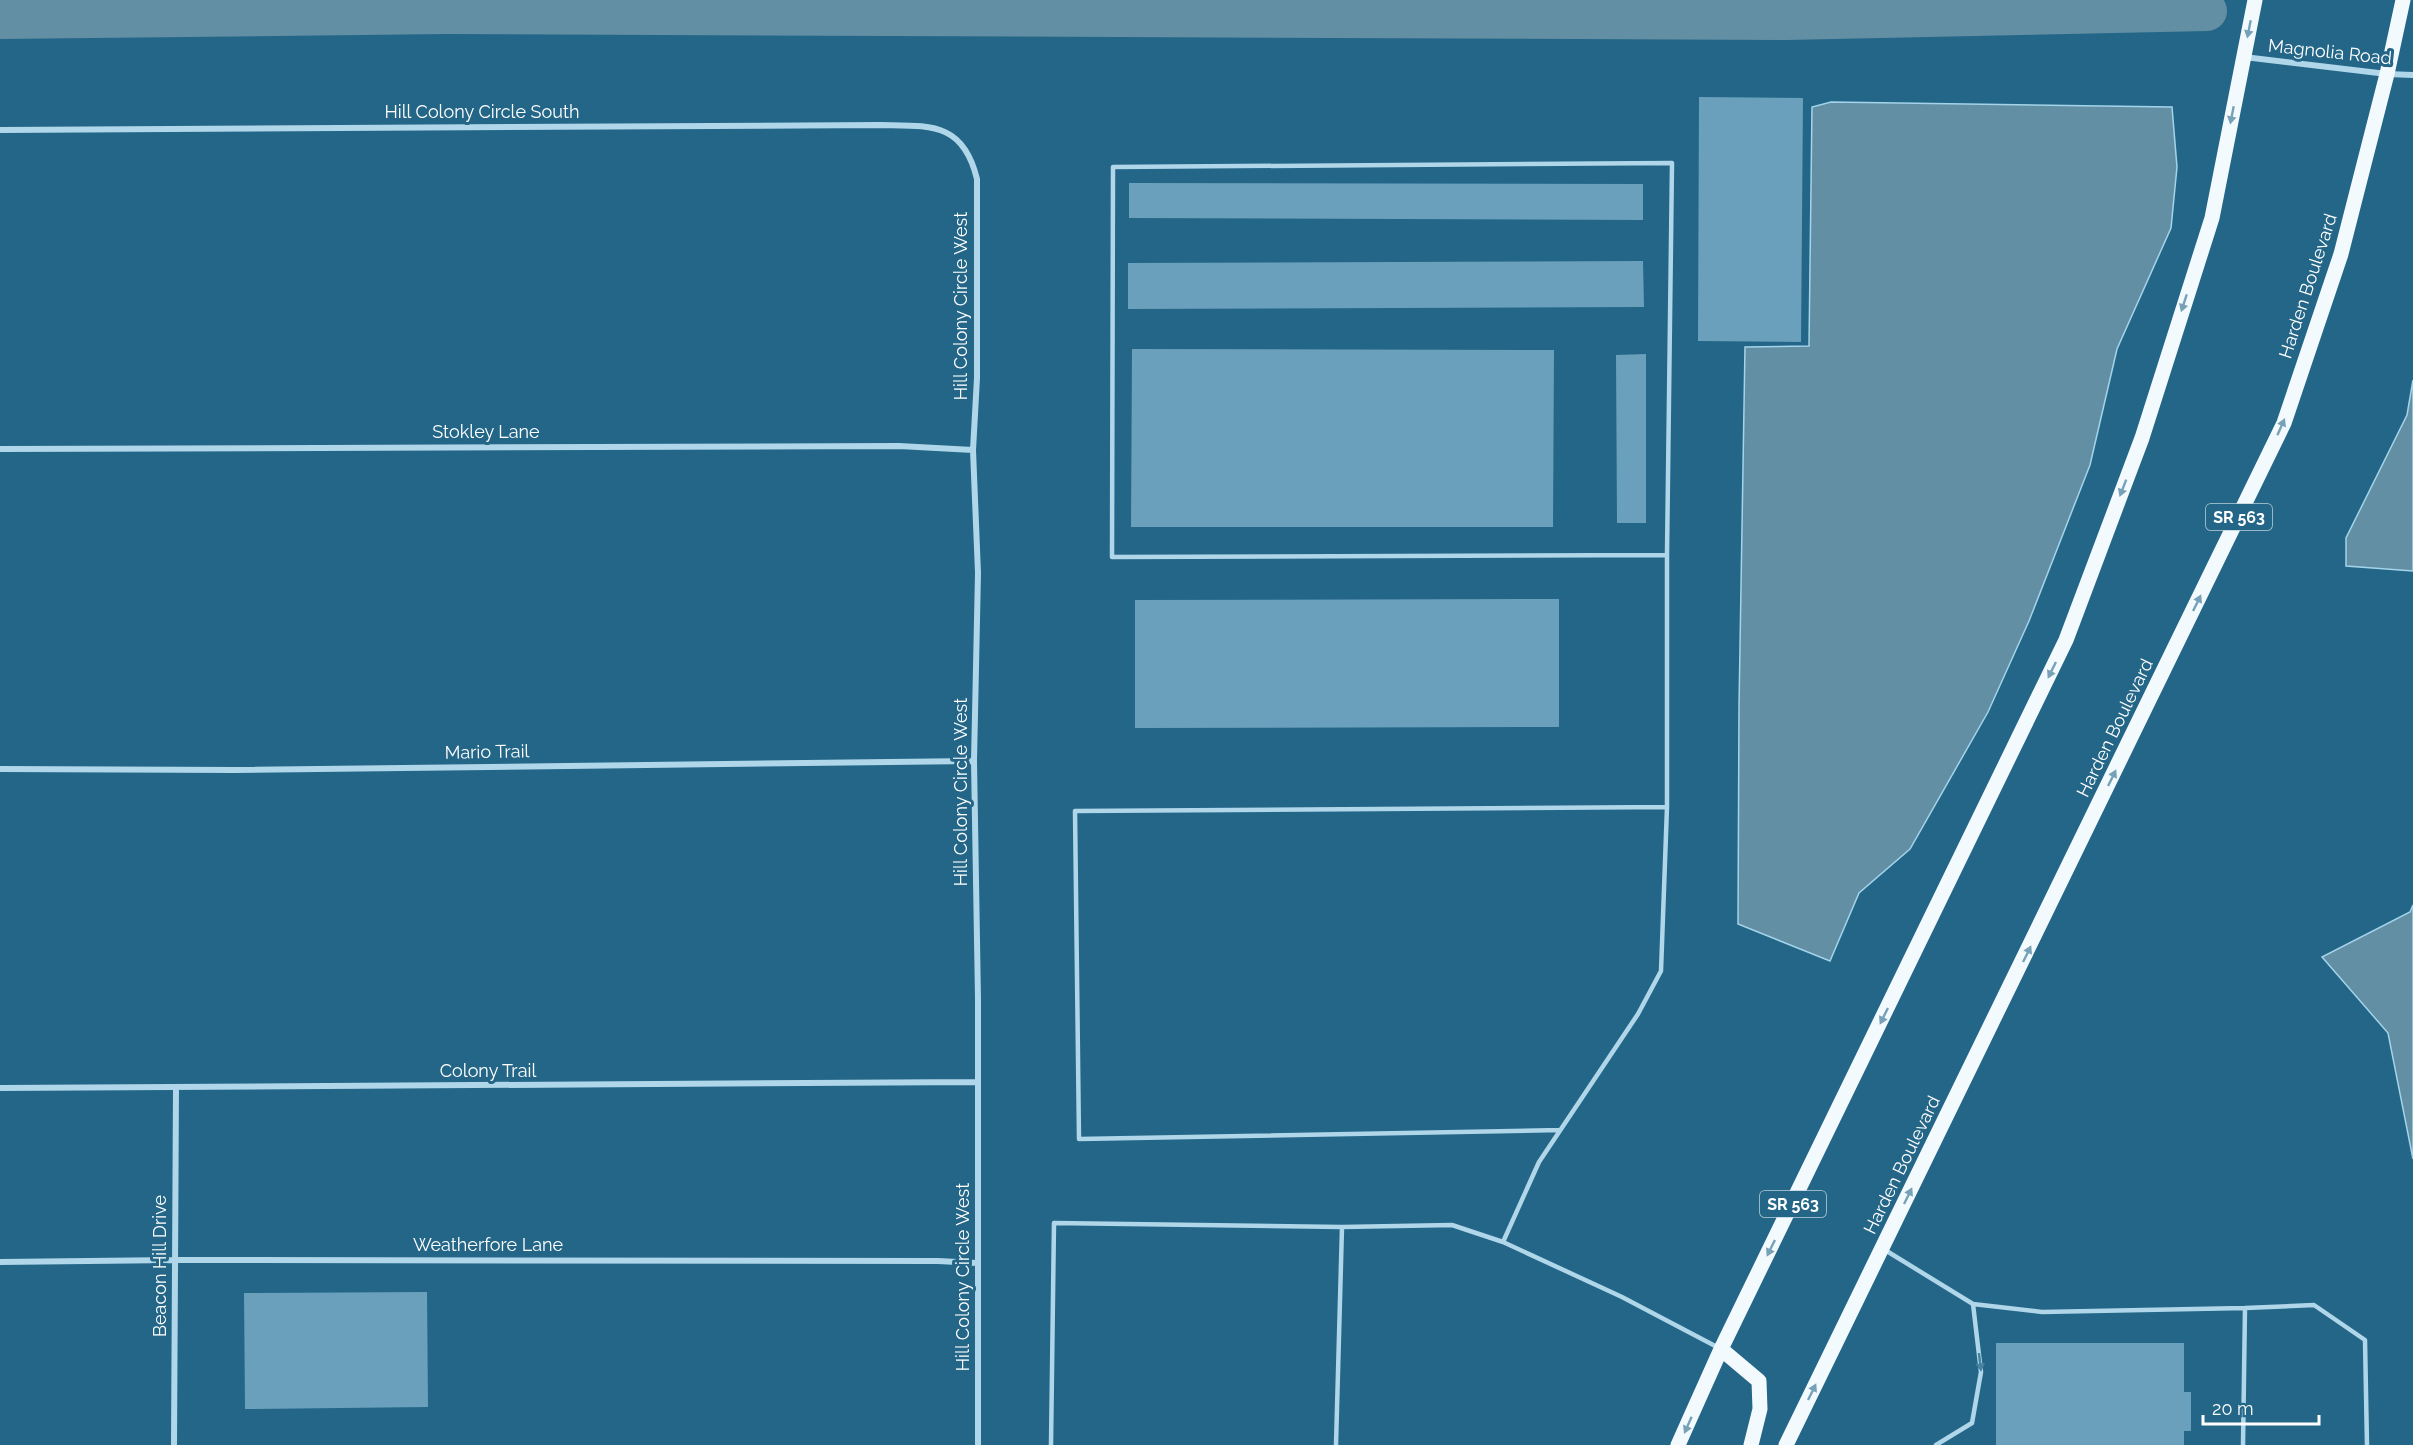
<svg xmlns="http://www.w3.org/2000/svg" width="2413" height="1445" font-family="Raleway,sans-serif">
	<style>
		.water { fill: #638fa5; stroke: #a4d4ea; stroke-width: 1.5 }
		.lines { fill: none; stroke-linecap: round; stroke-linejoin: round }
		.canal { stroke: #638fa5; stroke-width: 40 }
		.building { fill: #6aa0bc }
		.service { stroke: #b0d6e9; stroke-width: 4.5 }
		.minor { stroke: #b0d6e9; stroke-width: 6 }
		.primary { stroke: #f3fafe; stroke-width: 15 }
		.oneway { fill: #77a1b7 }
		.oneway2 { fill: #4782a0 }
		.labels { text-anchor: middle; stroke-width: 6; stroke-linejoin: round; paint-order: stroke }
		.shield { fill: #246687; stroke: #bdd1db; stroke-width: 1.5 }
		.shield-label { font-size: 16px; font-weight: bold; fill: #fff }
		.street-label { font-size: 18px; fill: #fff; stroke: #246687 }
	</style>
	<rect width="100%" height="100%" fill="#246687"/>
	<!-- water -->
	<path class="water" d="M1831,102L2172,107L2177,167L2171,228L2117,349L2090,465L2029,621L1988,712L1910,849L1859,893L1830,961L1738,924L1739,707L1745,347L1809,346L1812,107Z
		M2413,380V571L2346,566V538L2407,415Z
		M2413,905V1159L2388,1033L2322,957L2410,912Z"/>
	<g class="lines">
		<!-- canal -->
		<path class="canal" d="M0,19L447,14L1786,20L2207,11"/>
	</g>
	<!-- building -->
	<path class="building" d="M1699,97L1803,98L1801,342L1698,341Z
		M1129,183L1643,184V220L1129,218Z
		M1643,261L1644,307L1128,309V263Z
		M1132,349L1554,350L1553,527H1131Z
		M1646,354V523H1617L1616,355Z
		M1559,599V727L1135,728V600Z
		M427,1292L428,1407L245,1409L244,1293Z
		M1996,1343H2184V1392H2191V1431H2184V1445H1996Z"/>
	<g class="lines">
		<!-- service -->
		<path class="service" d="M1667,555L1112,557L1113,167L1672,163L1667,555V807
			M1342,1227L1452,1225L1503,1242L1622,1297L1719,1348
			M1503,1242L1539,1162L1638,1014L1661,971L1667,807L1075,811L1079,1139L1560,1130
			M1885,1250L1973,1304L2042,1312L2245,1308L2243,1445
			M2245,1308L2314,1305L2365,1340L2367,1445
			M1051,1445L1054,1223L1342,1227L1336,1445
			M1936,1445L1972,1423L1981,1372L1973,1304"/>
		<!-- minor -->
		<path class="minor" d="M2244,57L2387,74L2413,75
			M0,130L880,125C929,126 963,121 977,179V378L973,450L978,573L974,761L978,999V1445
			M0,449L899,446L973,450
			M0,769L235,770L974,761
			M0,1088L977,1082
			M0,1262L175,1260L938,1261L977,1263
			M174,1445L176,1088"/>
		<!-- primary -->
		<path class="primary" d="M1721,1349L1759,1381L1760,1409L1751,1445
			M1678,1445L1721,1349L2066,640L2142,438L2212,218L2255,0
			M1786,1445L2284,423L2341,254L2387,74L2403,0"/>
	</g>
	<!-- one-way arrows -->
	<defs><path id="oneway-solid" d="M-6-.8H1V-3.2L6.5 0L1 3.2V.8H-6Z" transform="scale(1.5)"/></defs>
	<g class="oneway">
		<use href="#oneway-solid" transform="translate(2249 29) rotate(101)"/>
		<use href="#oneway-solid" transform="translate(2232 115) rotate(101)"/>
		<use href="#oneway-solid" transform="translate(2184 303) rotate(108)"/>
		<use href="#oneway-solid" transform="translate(2281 427) rotate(-66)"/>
		<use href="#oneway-solid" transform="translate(2123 488) rotate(111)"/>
		<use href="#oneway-solid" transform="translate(2197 603) rotate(-64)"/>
		<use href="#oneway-solid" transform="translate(2052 670) rotate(116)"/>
		<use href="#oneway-solid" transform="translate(2112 778) rotate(-64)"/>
		<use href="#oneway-solid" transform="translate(2027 954) rotate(-64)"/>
		<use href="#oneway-solid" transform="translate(1884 1016) rotate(116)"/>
		<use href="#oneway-solid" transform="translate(1908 1196) rotate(-64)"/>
		<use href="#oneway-solid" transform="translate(1771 1248) rotate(116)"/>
		<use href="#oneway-solid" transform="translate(1812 1392) rotate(-64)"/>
		<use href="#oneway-solid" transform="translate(1688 1425) rotate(114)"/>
	</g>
	<use class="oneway2" href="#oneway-solid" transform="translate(1980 1362) rotate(83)"/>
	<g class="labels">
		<!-- shield labels -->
		<g class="shield">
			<rect x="2206" y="504" width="66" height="26" rx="4.5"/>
			<rect x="1760" y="1191" width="66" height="26" rx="4.5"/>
		</g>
		<g class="shield-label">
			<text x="2239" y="523">SR 563</text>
			<text x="1793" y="1210">SR 563</text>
		</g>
		<!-- street labels -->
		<g class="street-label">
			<text transform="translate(2330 52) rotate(6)" y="6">Magnolia Road</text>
			<text x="482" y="118">Hill Colony Circle South</text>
			<text transform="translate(2308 286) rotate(-72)" y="6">Harden Boulevard</text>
			<text transform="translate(961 306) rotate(-90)" y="6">Hill Colony Circle West</text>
			<text x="486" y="438">Stokley Lane</text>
			<text transform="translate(2115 728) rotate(-64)" y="6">Harden Boulevard</text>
			<text transform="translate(487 752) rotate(-1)" y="6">Mario Trail</text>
			<text transform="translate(961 792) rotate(-90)" y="6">Hill Colony Circle West</text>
			<text x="488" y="1077">Colony Trail</text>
			<text transform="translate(1902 1165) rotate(-64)" y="6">Harden Boulevard</text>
			<text x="488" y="1251">Weatherfore Lane</text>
			<text transform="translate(160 1266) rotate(-90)" y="6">Beacon Hill Drive</text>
			<text transform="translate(963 1277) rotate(-90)" y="6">Hill Colony Circle West</text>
		</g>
	</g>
	<!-- scale -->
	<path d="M2203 1415v9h116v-9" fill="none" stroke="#ffffff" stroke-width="3"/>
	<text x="2212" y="1415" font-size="18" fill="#ffffff" stroke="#246687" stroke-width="4.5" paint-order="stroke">20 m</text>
</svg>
